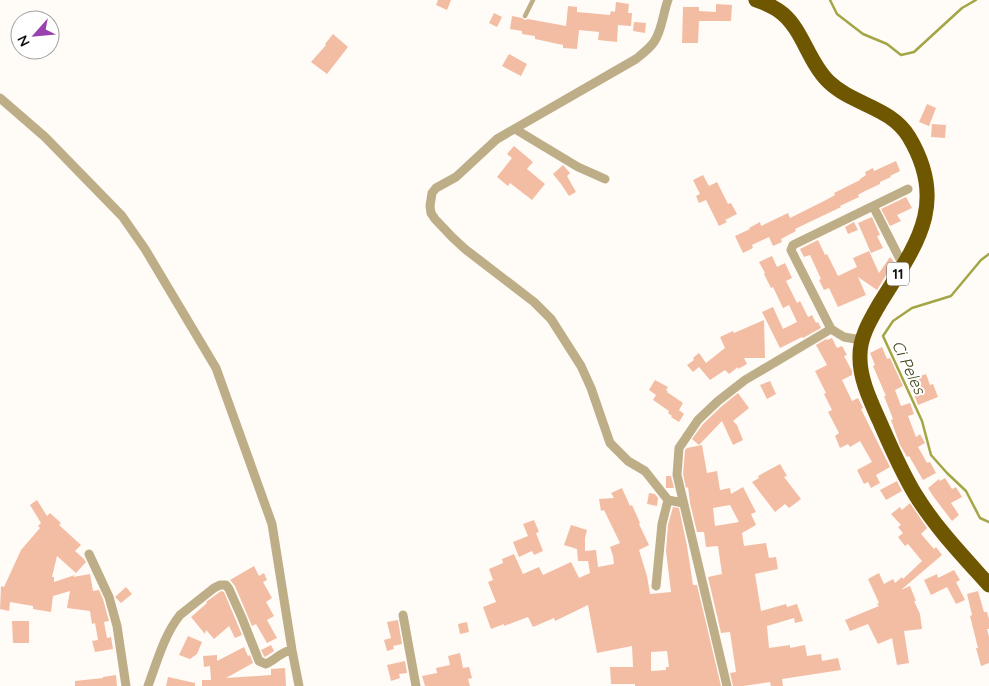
<svg xmlns="http://www.w3.org/2000/svg" width="989" height="686" font-family="Quicksand,sans-serif">
	<style>
		.lines { fill: none; stroke-linecap: round; stroke-linejoin: round }
		.stream { stroke: #a3a646; stroke-width: 2.5 }
		.building { fill: #f3bda4; fill-rule: evenodd }
		.lane { stroke: #bdae88; stroke-width: 4.5 }
		.street { stroke: #bdae88; stroke-width: 9 }
		.highway { stroke: #6f5600; stroke-width: 15 }
		.labels { text-anchor: middle; stroke-width: 4; stroke-linejoin: round; paint-order: stroke }
		.shield { fill: #fff; stroke: #5a5858; stroke-width: 1 }
		.shield-label { font-size: 14px; font-weight: bold; fill: #131110 }
		.water-label { font-size: 16px; font-style: italic; fill: #42431b; stroke: #fff }
	</style>
	<rect width="100%" height="100%" fill="#fffbf7"/>
	<g class="lines">
		<!-- stream -->
		<path class="stream" d="M830,0L837,14L863,34L887,44L901,55L914,52L962,8L976,0
			M989,254L981,260L951,296L912,308L893,321L883,336L922,421L931,455L947,473L966,491L980,518L989,522"/>
	</g>
	<!-- building -->
	<path class="building" d="M438,0H451L447,10L436,5Z
		M616,2L629,4L628,13H632L631,26L618,25L617,42L598,40L599,32L579,30L577,49L563,48V45L535,39V36L522,34V31L510,29L512,16L522,18L525,20L528,19L566,26L568,6L577,7V12L610,15L611,11L615,12Z
		M716,4L732,5L731,21H699L698,43H682L683,7H699V11L716,12Z
		M494,13L502,17L497,27L489,23Z
		M634,22L646,23L645,33L633,31Z
		M333,34L348,47L327,74L311,62L326,45L325,44Z
		M509,54L527,64L521,76L502,66Z
		M927,104L936,108L929,126L919,122Z
		M932,124L946,125L945,138L931,137Z
		M514,146L533,162L527,169L545,184L532,200L510,183L508,186L497,177L512,158L507,154Z
		M896,161L900,171L890,176L891,177L880,182V184L863,192L858,195L859,197L840,206L841,207L795,229L796,231L781,239L782,242L773,246L769,237L752,245L753,248L743,253L735,236L750,229L749,228L760,222L761,226L788,213L790,218L826,200L835,195L834,193L860,180V179L866,175L865,172L873,168L874,171Z
		M563,165L570,173L567,176L576,192L569,196L561,184L553,174Z
		M703,175L709,186L717,182L728,204L731,203L737,214L725,220L727,222L719,226L706,200L699,203L696,196L700,194L693,180Z
		M906,197L912,208L897,215L901,221L890,226L881,209Z
		M872,217L880,235L877,236L883,248L871,253L858,223Z
		M854,222L858,230L848,234L845,227Z
		M818,240L825,255L827,254L838,276L857,267L853,258L869,251L879,273L890,257L894,262L877,290L858,277L866,295L838,307L829,288L824,290L819,280L821,279L810,255L804,257L800,249Z
		M772,256L777,267L785,263L792,278L786,281L797,303L800,301L808,317L812,315L816,323L818,322L821,328L803,338L802,337L780,348L762,312L773,307L783,329L797,322L789,305L783,308L773,287L771,288L764,274L765,273L759,262Z
		M764,320L765,358H744L747,364L738,369V367L729,374L725,370L710,380L699,367L693,372L687,365L694,360L693,358L699,353L706,363L725,348L720,337L733,331L734,333Z
		M832,338L837,348L842,346L847,355L844,356L852,371V375L842,380L852,401L858,398L863,408L861,409L890,467L876,475L880,483L871,488L868,482L864,484L857,470L872,462L860,441L850,447L848,444L840,448L835,436L839,433L828,412L832,410L824,394L826,393L815,371L827,365L816,345L826,339L827,340Z
		M882,347L887,359L890,358L903,386L895,390L901,406L910,403L914,414L908,416L916,437L920,434L925,443L918,447L927,463L930,462L936,473L923,480L909,456L907,457L900,445L891,420L893,419L884,396H886L873,366L875,365L870,353Z
		M926,374L930,385L933,384L938,397L918,405L909,380Z
		M655,380L668,387L666,390L668,391L667,392L683,403L679,410L684,414L679,422L671,417L672,416L668,413L669,411L653,400L656,395L649,390Z
		M770,381L776,394L767,399L760,385Z
		M738,393L749,408L733,421L737,425L743,440L733,445L722,421L699,445L692,439L703,424L722,406Z
		M702,445L707,473L717,471L720,490L730,488L731,494L743,487L756,512L751,514L756,525L742,533L744,546L766,543L769,558L776,557L778,569L755,574L761,611L786,604L787,607L797,604L803,621L795,623L794,618L767,626L769,648L790,645V648L805,645L807,656L821,654L822,661L838,658L841,670L782,679L783,686H771L770,682L743,686H733L730,673L736,672L730,632L721,633L708,577L722,574L718,546L706,547L704,532H697L690,503L688,487L686,488L683,474L685,450L687,448ZM730,505L739,522L715,526L713,508Z
		M780,464L787,476L784,477L801,499L789,508L785,504L775,512L752,482L759,478L758,476Z
		M666,476H671L674,488H666Z
		M945,478L952,489L956,487L962,497L951,503L959,515L952,521L933,496L928,488L939,479L940,481Z
		M897,481L902,491L886,500L880,490Z
		M622,488L630,506L632,505L640,523L639,524L649,545L639,550L647,576L650,594L671,592L666,551L668,525L673,507L679,508L687,546L693,585H697L721,686H635V684H611L610,667H633L632,646L597,653L588,605L555,621L554,618L533,627L528,617L504,626V624L491,629L483,607L496,602L488,582L493,580L489,569L503,563L502,559L514,554L523,574L539,567L543,575L571,562L579,578L590,573L588,561H578L577,549L564,545L571,525L587,530L585,538V551L596,550L598,567L614,564L613,556L610,547L620,543L604,510L601,511L599,499L614,498L611,493ZM667,651L669,667H666V670L651,671V652Z
		M649,493L655,494L658,498L657,506L647,504Z
		M37,500L47,516L50,513L61,523L59,525L81,545L75,551L84,559L86,562L76,573L57,556L52,577H54V582L75,575L73,577L90,574L93,591L99,590L103,599L109,621L104,622L107,638L111,637L113,649L95,652L92,641L98,640L95,623L92,624L90,611L67,608L70,591L53,596L51,612L33,609V606L10,602L9,611L0,609L1,586L4,587L21,550L40,528L38,526L41,523L30,505Z
		M910,503L927,528L921,534L934,549L936,547L942,555L901,590L910,586L916,601H914L920,614L922,629L904,631L909,663L897,665L892,638L878,644L868,624L850,631L845,620L879,606L877,604L879,603L868,579L879,573L884,584L893,579L895,583L902,577L903,579L922,561L908,544L905,546L898,537L903,533L898,527L901,525L891,514L900,507L902,510Z
		M534,520L539,532L536,533L543,551L534,555L532,551L519,557L513,542L528,536L523,524Z
		M254,566L259,576L264,573L267,580L263,582L272,598L266,602L274,616L267,620L277,638L267,643L256,624L252,626L235,586L230,580Z
		M954,570L960,580L956,582L965,600L956,604L947,587L931,595L924,580L937,574L938,578Z
		M126,587L132,594L121,603L115,597Z
		M221,591L224,592L242,635L235,638L229,626L214,639L206,630L205,634L191,617L207,603L206,602Z
		M978,591L984,612H987L989,619V629H987L989,637V663L981,666L976,648H978L970,616L972,615L967,594Z
		M398,620L402,644L393,646L394,649L387,651L384,640L391,638L387,622Z
		M12,621H29V643H13Z
		M467,622L469,632L460,634L458,624Z
		M188,636L202,642L197,654L190,659L179,655Z
		M271,645L274,651L265,657L264,656L261,650Z
		M244,647L248,656L250,655L253,663L226,678L271,675V669L285,668L286,686H202V680H211L210,666L204,667L203,656L217,655V661Z
		M460,653L463,668L469,667L472,678L468,679L470,686H425L422,676L437,673L436,668L450,665L448,656Z
		M405,661L407,673L399,674L400,678L391,681L387,665Z
		M116,675L117,686H75V681L103,678V677Z
		M168,677L195,683V686H166Z"/>
	<g class="lines">
		<!-- lane -->
		<path class="lane" d="M525,16L533,0"/>
		<!-- street -->
		<path class="street" d="M668,0C663,13 662,31 654,42C649,49 642,54 636,59L497,139L456,177L436,188L432,193L430,206L431,213L435,219L452,237L465,249L534,302L551,319L581,366L591,388L610,443L628,461L645,471L668,500L683,503
			M0,98L45,137L122,216L145,249L216,368L272,524L292,650L299,686
			M515,129L578,167L605,179
			M873,206L903,265
			M831,329L793,254L791,250L793,245L908,189
			M89,554L109,597L117,626L126,686
			M656,586L662,524L668,500
			M403,615L416,686
			M148,686C157,662 164,635 180,615L214,588L220,585H226L229,589L242,618L259,661L266,664C275,660 282,651 292,650
			M727,686L677,475L679,448L698,420L718,401L745,380L831,329L844,337L861,340"/>
		<!-- highway -->
		<path class="highway" d="M756,0C765,3 775,7 783,14C803,31 809,63 829,82C853,105 891,107 909,137C949,204 916,245 880,303C871,319 860,336 860,355C859,377 870,400 879,420C890,445 901,471 915,494C935,527 963,556 989,585"/>
	</g>
	<g class="labels">
		<!-- shield labels -->
		<rect class="shield" x="887" y="262.5" width="22" height="23" rx="4"/>
		<g class="shield-label">
			<text x="898" y="279">11</text>
		</g>
		<!-- water labels -->
		<g class="water-label">
			<text transform="translate(909 367) rotate(65)" y="6">Ci Peles</text>
		</g>
	</g>
	<!-- north arrow -->
	<g transform="translate(35 35) rotate(243)"><circle r="24" fill="#ffffff" stroke="#a1a09f"/>
	<path d="M0-4L9 19L0 12L-9 19Z" fill="#9942af"/>
	<text y="-8" font-size="14" font-weight="bold" text-anchor="middle" fill="#131110">N</text>
	</g>
</svg>
